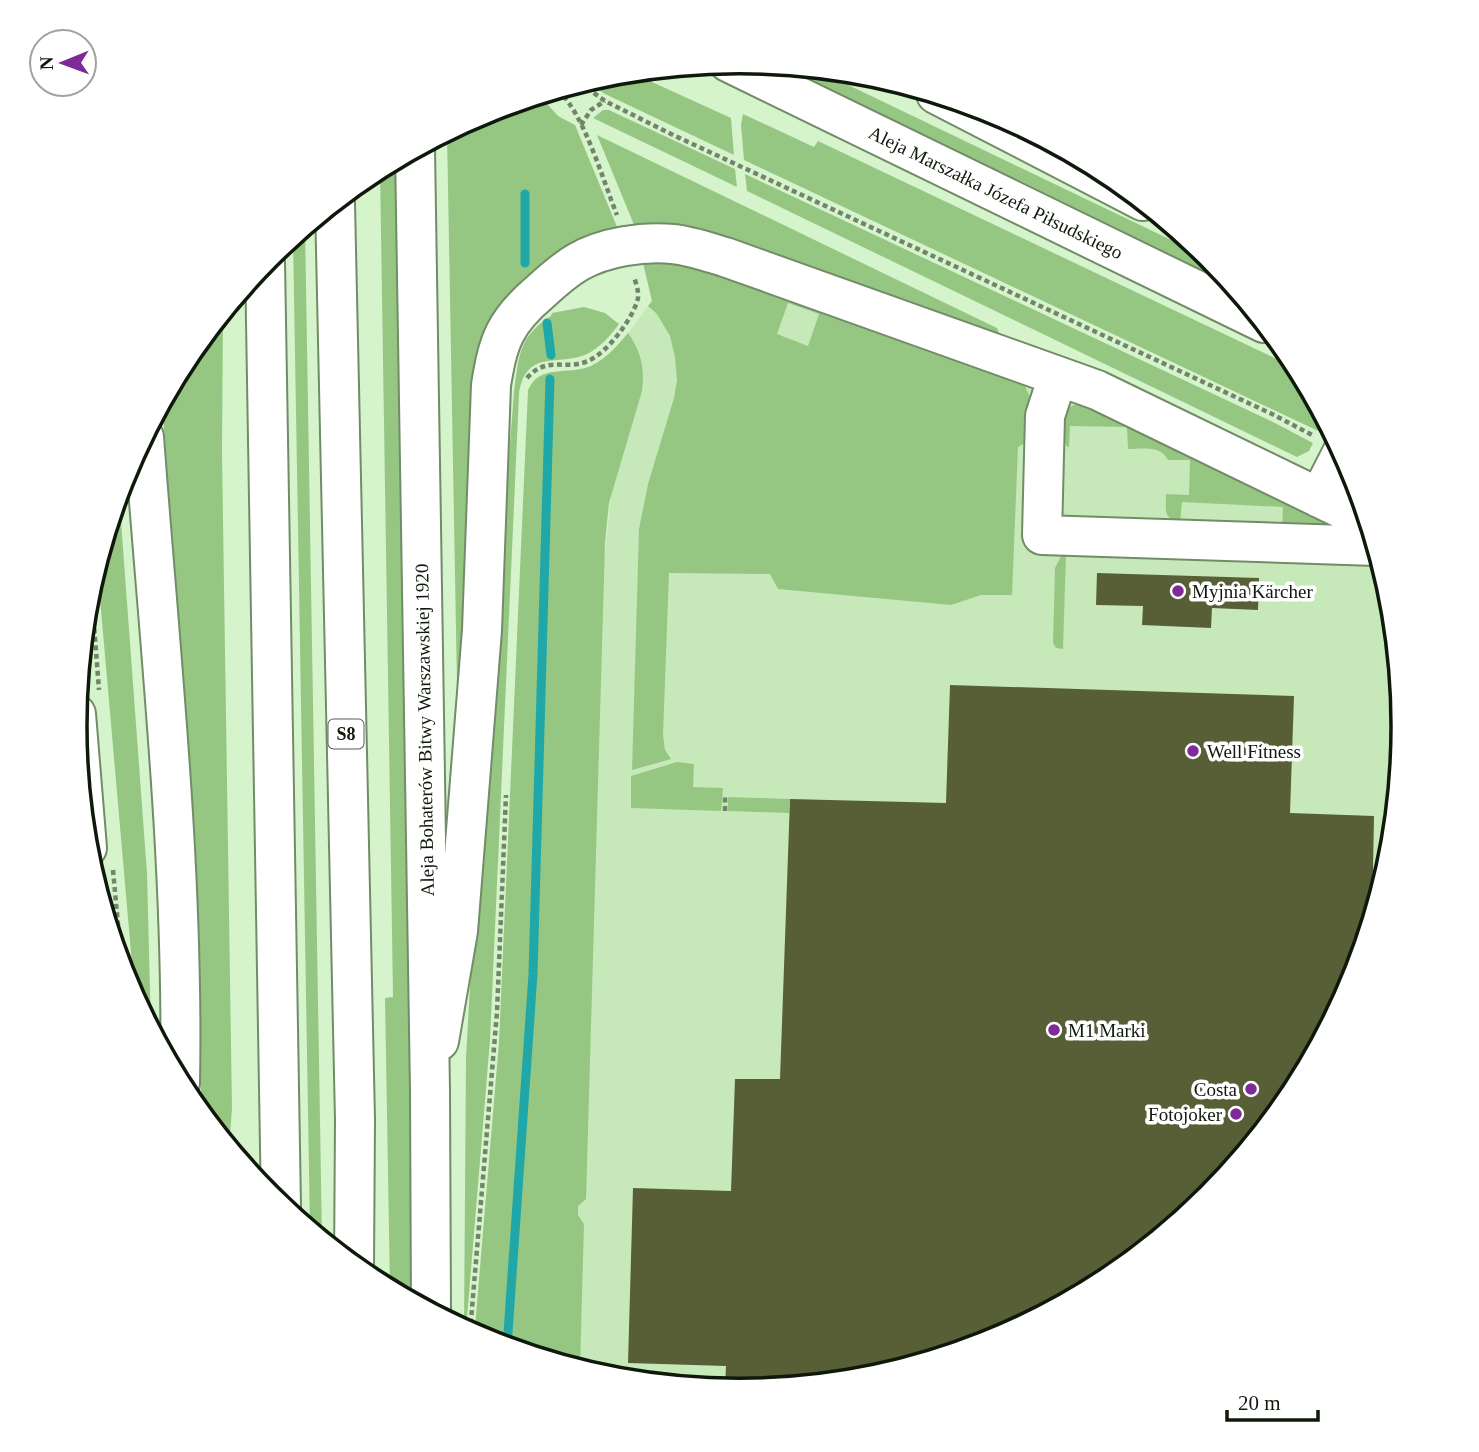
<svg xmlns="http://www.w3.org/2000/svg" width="1479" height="1452" font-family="Georgia,serif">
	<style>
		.built { fill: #c7e9ba }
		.green { fill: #95c783; fill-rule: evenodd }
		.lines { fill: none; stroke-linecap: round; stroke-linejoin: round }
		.stream { stroke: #20a8a8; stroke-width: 9 }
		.building { fill: #585f37 }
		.minor-casing { stroke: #728c68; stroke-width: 42 }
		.major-casing { stroke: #728c68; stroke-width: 42 }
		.highway-casing { stroke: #728c68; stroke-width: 42 }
		.path { stroke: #71856a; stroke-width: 4.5; stroke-dasharray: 5 3.5; stroke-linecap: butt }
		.minor { stroke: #fff; stroke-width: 38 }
		.major { stroke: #fff; stroke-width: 38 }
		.highway { stroke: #fff; stroke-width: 38 }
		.poi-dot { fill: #802a99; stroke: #fff; stroke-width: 2.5 }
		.labels { text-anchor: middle; stroke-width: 7; stroke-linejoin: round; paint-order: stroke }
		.shield { fill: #fff; stroke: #575e54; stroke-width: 2 }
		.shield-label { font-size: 18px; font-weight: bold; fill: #0f190b }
		.street-label { font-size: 19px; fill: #0f190b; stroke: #fff }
		.poi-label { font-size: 19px; fill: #0f190b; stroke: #fff; text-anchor: start }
		.rim { fill: none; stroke: #0f190b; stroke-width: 3.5 }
	</style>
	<rect width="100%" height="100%" fill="#d6f4cc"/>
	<!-- built -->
	<path class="built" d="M637,232L1306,472L1311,470L1345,487L1364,506L1392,597L1404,726L1391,856L1353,981L1292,1096L1209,1196L1108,1279L994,1340L869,1378L739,1391L609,1378L533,1355L561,971L628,333L652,301Z"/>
	<!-- green -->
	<path class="green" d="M767,64L815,69L1213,260L1237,289Z
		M641,77L731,118L734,155L605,94L588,83Z
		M539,95L558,116L575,125L620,234L563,250L532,271L496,310L480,341L471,381L466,510L467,601L458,741L447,132L485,112Z
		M603,110H609L735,169L737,187L593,118Z
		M743,114L814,147L818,141L1300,370L1333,433L1331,437L744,160L741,125Z
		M597,135L997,328L1004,345L637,232Z
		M399,158L415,1303L390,1289L385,998L393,997L380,168Z
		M745,174L1273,422L1313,443L1309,451L1297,457L747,191Z
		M305,227L322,1239L310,1229L293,236Z
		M676,258L1024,384L1030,397L1025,443L1018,447L1012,595H981L951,605L778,589L770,574L669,573L663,735L665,750L671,759L632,770L639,529L648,484L674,398L677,380L675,357L670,336L657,314L648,306L652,301L642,259ZM788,303L819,314L808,346L777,334Z
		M584,307L605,313L619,324C610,336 601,347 587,354C558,367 526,348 519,394L490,1040L466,1330L464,1329L466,1058L474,914L514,392C519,356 518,337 551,316L552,313Z
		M223,312L222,453L232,1109L229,1147L201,1112L200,949L195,835L162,403L187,356Z
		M628,333C641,351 645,368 642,391L609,503L605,543L586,1199L578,1206V1215L584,1224L580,1369L485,1340L475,1335V1327L499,1042L528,390C540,363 568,376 591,366C607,358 617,346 628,333Z
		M1080,402L1340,526L1282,528L1283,507L1182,502L1180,524C1163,517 1166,512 1166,494L1189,495L1190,460H1168C1161,445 1142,449 1128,449L1127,427L1070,426L1069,447H1067L1060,432L1066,409Z
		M119,494L147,873L151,1029L135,998L97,564Z
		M1063,552L1066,554L1063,649L1056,648L1053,643L1055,568Z
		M677,762L694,764L693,787L723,788L721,811L631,808V776Z
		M728,797L790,799L789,813L728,811Z"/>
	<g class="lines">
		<!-- stream -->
		<path class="stream" d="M525,263V194
			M547,323L551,355
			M507,1347L533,974L550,379"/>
	</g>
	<!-- building -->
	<path class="building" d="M1097,573L1259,578L1258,610L1212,608L1211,628L1142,625L1143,606L1096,605Z
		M950,685L1294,696L1290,813L1374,816L1372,921L1353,981L1292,1096L1209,1196L1108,1279L994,1340L869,1378L740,1391L725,1389L726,1366L628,1363L633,1188L731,1191L735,1079H780L790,799L946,803Z"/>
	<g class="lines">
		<!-- minor casing -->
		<g class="minor-casing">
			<path id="minor" d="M1058,376L1045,416L1042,535L1376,546
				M1319,498L1343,451
				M76,714L87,848
				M439,1041L458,931L482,630L491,385C494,367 497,349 505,333C513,317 527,303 540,292C552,281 564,270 578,262C604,247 643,241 673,244C691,246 708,252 725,257L1097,390L1369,522"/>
		</g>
		<!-- major casing -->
		<g class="major-casing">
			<path id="major" d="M728,62L1264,323
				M936,94L1143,201
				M415,149L430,1091L431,1311
				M144,437C160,652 184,868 180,1083"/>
		</g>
		<!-- highway casing -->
		<g class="highway-casing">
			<path id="highway" d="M335,203L355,1120L354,1266
				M265,262L281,1206"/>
		</g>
		<!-- path -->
		<path class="path" d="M580,83L605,101L671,134L1272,414L1314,436
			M558,90C585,116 602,178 617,215
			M581,125L591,110L605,101
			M527,378C547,355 565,371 588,361C607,353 633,319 638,298C639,292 636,283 634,277
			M91,586L99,690
			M725,811V797
			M113,870L122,968
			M470,1332L497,1012L506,795"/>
		<!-- minor -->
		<use href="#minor" class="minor"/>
		<!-- major -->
		<use href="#major" class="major"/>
		<!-- highway -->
		<use href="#highway" class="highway"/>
	</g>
	<!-- markers -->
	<g class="poi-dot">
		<circle cx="1178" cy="591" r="7"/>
		<circle cx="1193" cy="751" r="7"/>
		<circle cx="1054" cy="1030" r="7"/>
		<circle cx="1251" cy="1089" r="7"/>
		<circle cx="1236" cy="1114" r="7"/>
	</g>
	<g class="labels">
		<!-- shield labels -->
		<rect class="shield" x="328.5" y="719.5" width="35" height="29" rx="5"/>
		<g class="shield-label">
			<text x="346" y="740">S8</text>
		</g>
		<!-- street labels -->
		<g class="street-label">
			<text transform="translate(996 192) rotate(26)" y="7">Aleja Marszałka Józefa Piłsudskiego</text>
			<text transform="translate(424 730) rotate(-91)" y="7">Aleja Bohaterów Bitwy Warszawskiej 1920</text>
		</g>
		<!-- poi labels -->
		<g class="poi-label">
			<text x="1192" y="598">Myjnia Kärcher</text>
			<text x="1207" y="758">Well Fitness</text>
			<text x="1068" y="1037">M1 Marki</text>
			<text x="1237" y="1096" text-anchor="end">Costa</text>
			<text x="1222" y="1121" text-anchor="end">Fotojoker</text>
		</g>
	</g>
	<!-- crop -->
	<path d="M0 0H1479V1452H0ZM87 726a652 652 0 1 1 1304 0a652 652 0 1 1-1304 0Z" fill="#fff" fill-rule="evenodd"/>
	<path class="rim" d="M87 726a652 652 0 1 1 1304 0a652 652 0 1 1-1304 0Z"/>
	<!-- north arrow -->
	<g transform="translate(63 63) rotate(269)"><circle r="33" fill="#ffffff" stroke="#9fa39d" stroke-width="2"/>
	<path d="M0-5L12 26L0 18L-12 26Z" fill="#802a99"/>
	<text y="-10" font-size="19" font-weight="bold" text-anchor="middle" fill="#0f190b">N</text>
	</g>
	<!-- scale -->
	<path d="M1227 1410v10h91v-10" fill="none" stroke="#0f190b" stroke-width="3.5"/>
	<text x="1238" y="1410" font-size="21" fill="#0f190b" stroke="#ffffff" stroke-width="5" paint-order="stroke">20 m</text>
</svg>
